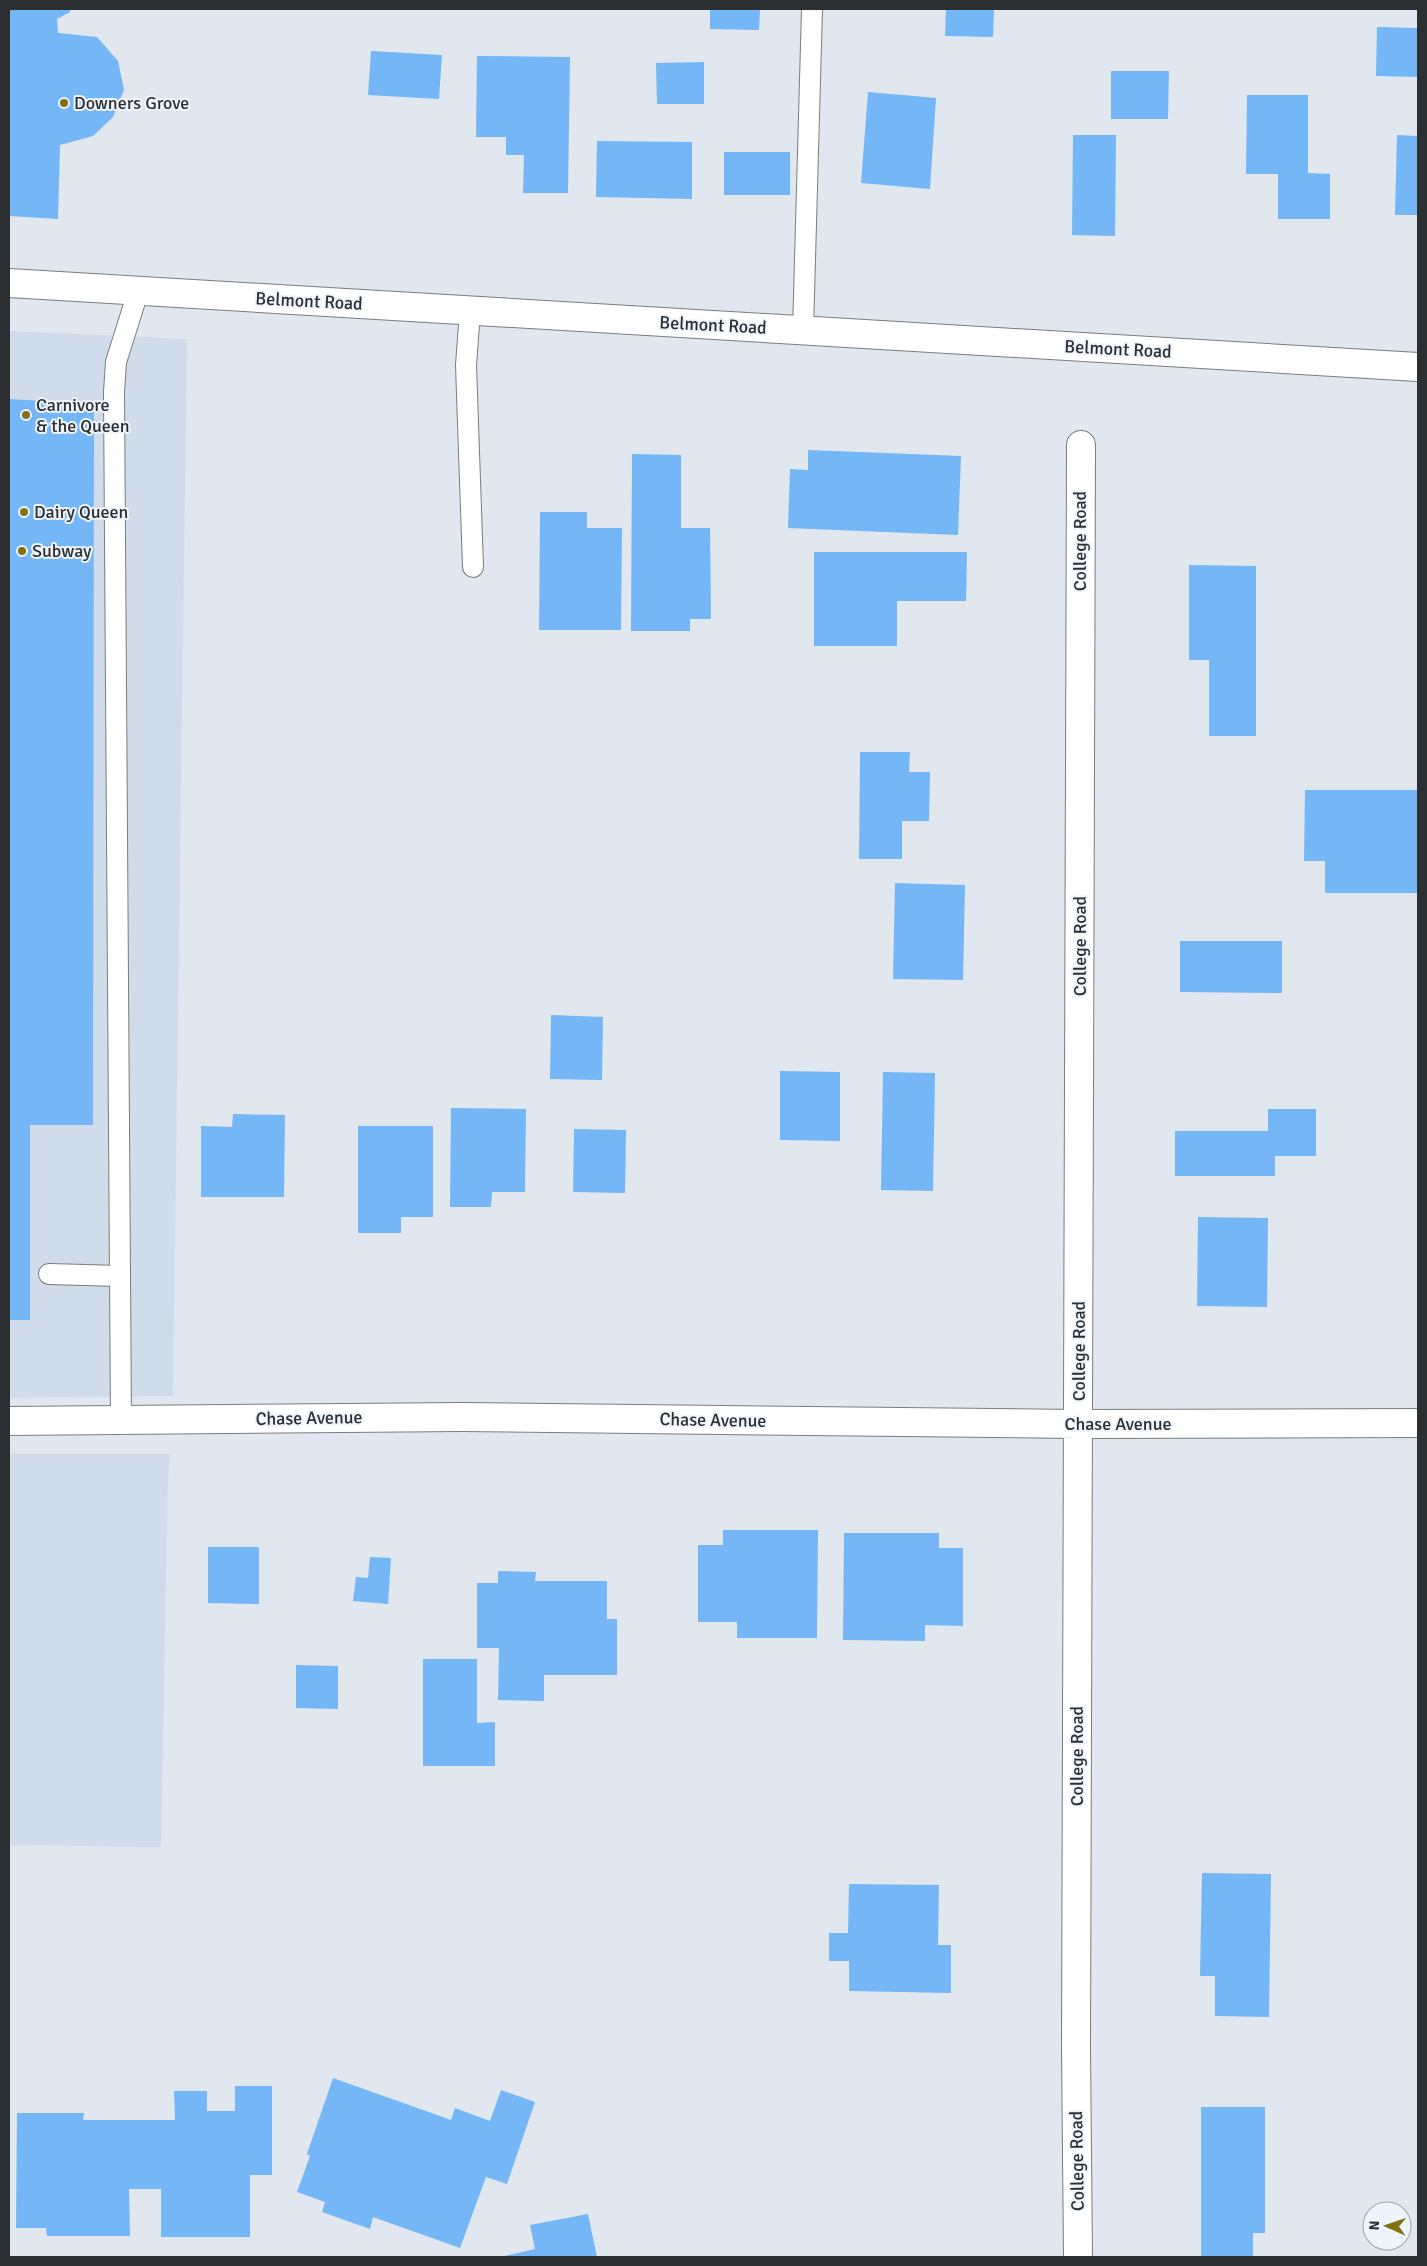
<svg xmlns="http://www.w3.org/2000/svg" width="1427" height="2266" font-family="Signika,sans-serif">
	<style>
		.built { fill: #d0dce9 }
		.building { fill: #75b6f6 }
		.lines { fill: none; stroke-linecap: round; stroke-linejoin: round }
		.lane-casing { stroke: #777d83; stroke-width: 22 }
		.street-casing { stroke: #777d83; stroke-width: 30 }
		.secondary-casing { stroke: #777d83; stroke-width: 30 }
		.lane { stroke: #fff; stroke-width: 20 }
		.street { stroke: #fff; stroke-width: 28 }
		.secondary { stroke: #fff; stroke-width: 28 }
		.poi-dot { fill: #817111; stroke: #edf4fb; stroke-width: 2 }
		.labels { text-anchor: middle; stroke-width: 4; stroke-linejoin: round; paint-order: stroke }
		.poi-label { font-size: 18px; fill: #2c2f31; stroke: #edf4fb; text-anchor: start }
		.street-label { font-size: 18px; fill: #2c2f31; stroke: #edf4fb }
	</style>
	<rect width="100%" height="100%" fill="#e0e7ee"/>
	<!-- built -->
	<path class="built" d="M9,331L187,339L173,1396L9,1398Z
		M9,1454H170L168,1478L161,1847L9,1845Z"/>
	<!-- building -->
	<path class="building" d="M9,9H70V12L57,19L58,33L97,37L118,61L124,90L113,117L93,136L60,145L58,219L9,216Z
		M710,9H760L759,30L710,29Z
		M946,9H994L993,37L945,36Z
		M1377,27L1418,28V77L1376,76Z
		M371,51L442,55L439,99L368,95Z
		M477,56L570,57L568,193H523L524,155H506V137H476Z
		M704,62V104H657L656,63Z
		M1111,71H1169L1168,119H1111Z
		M868,92L936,98L930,189L861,183Z
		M1247,95H1308V173L1330,174V219H1278V174H1246Z
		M1073,135H1116L1115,236L1072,235Z
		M1397,135L1418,136V215H1395Z
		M597,141L692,142V199L596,197Z
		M724,152H790V195H724Z
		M9,399L94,404L93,1125H30V1320H9Z
		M808,450L961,456L958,535L788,528L790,469L808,470Z
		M632,454L681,455V528H710L711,619H690V631H631Z
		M540,512H587V528H622L621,630H539Z
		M814,552H967L966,601H897V646H814Z
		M1189,565L1256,566V736H1209V660H1189Z
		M860,752H910L909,772H930L929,821H902V859H859Z
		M1305,790H1418V893H1325V861H1304Z
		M895,883L965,885L963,980L893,979Z
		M1180,941H1282V993L1180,992Z
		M551,1015L603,1017L602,1080L550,1079Z
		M780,1071L840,1072V1141L780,1140Z
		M883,1072L935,1073L933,1191L881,1190Z
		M451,1108L526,1109L525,1192H492L491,1207H450Z
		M1268,1109H1316V1156H1275V1176H1175V1131H1268Z
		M233,1114L285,1115L284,1197H201V1126L232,1127Z
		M358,1126H433V1217H401V1233H358Z
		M574,1129L626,1130L625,1193L573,1192Z
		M1198,1217L1268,1218L1267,1307L1197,1306Z
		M723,1530H818L817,1638H737V1622H698V1545H723Z
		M844,1533H939V1548H963V1626L925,1625V1641L843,1640Z
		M208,1547H259V1604L208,1603Z
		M370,1557L391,1558L388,1604L353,1601L356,1577L368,1578Z
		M498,1571L536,1572L535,1581H607V1619H617V1675H544V1701L498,1700L499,1648H477V1583H498Z
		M423,1659H477V1723L495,1722V1766H423Z
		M296,1665L338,1666V1709L296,1708Z
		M1202,1873L1271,1874L1269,2017L1215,2016V1976H1200Z
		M849,1884L939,1885L938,1945H951V1993L849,1991V1961H829V1933H848Z
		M333,2078L451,2120L455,2108L490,2121L501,2090L535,2102L507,2184L486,2177L460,2248L373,2217L370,2229L322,2212L325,2202L297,2192L310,2156L307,2154Z
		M235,2086H272V2175H250V2237H161V2189H129L130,2236H47L46,2228H16L17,2113H84L83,2120H175L174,2091H207V2111H235Z
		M1201,2107H1265V2233H1253V2257H1201Z
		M588,2214L597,2257H500L535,2249L530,2225Z"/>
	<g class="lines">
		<!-- lane casing -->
		<g class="lane-casing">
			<path id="lane" d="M470,311L466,365L473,567
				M803,331L812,9
				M49,1274L120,1276L121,1420
				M120,1276L114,392L116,362L138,292"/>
		</g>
		<!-- street casing -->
		<g class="street-casing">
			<path id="street" d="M9,1421L462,1417L1079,1424L1418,1423
				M1078,2257L1076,2048L1081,445"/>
		</g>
		<!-- secondary casing -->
		<g class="secondary-casing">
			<path id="secondary" d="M9,283L1418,367"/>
		</g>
		<!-- lane -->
		<use href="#lane" class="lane"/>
		<!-- street -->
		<use href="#street" class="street"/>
		<!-- secondary -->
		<use href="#secondary" class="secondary"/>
	</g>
	<!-- markers -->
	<g class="poi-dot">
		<circle cx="64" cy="103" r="5"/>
		<circle cx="26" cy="415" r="5"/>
		<circle cx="24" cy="512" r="5"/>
		<circle cx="22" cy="551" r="5"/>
	</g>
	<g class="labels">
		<!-- poi labels -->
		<g class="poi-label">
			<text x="74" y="109">Downers Grove</text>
			<text x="36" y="411">Carnivore<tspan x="36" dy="21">&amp; the Queen</tspan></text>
			<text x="34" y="518">Dairy Queen</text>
			<text x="32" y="557">Subway</text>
		</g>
		<!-- street labels -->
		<g class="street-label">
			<text transform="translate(309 301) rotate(3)" y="6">Belmont Road</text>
			<text transform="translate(713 325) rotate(3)" y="6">Belmont Road</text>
			<text transform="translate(1118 349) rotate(3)" y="6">Belmont Road</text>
			<text transform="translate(1080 541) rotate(-90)" y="6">College Road</text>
			<text transform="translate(1080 946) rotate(-90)" y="6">College Road</text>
			<text transform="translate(1079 1351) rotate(-90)" y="6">College Road</text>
			<text transform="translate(309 1418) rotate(-1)" y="6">Chase Avenue</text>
			<text transform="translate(713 1420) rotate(1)" y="6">Chase Avenue</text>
			<text x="1118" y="1430">Chase Avenue</text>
			<text transform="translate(1077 1756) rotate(-90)" y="6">College Road</text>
			<text transform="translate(1077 2161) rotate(-91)" y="6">College Road</text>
		</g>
	</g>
	<!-- border -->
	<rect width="1427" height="2266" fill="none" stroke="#2c2f31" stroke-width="20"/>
	<!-- north arrow -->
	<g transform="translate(1387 2226) rotate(272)"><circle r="24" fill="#edf4fb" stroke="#a0a5aa"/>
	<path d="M0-4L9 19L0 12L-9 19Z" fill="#817111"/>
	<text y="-8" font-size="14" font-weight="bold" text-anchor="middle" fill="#2c2f31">N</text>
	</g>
</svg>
